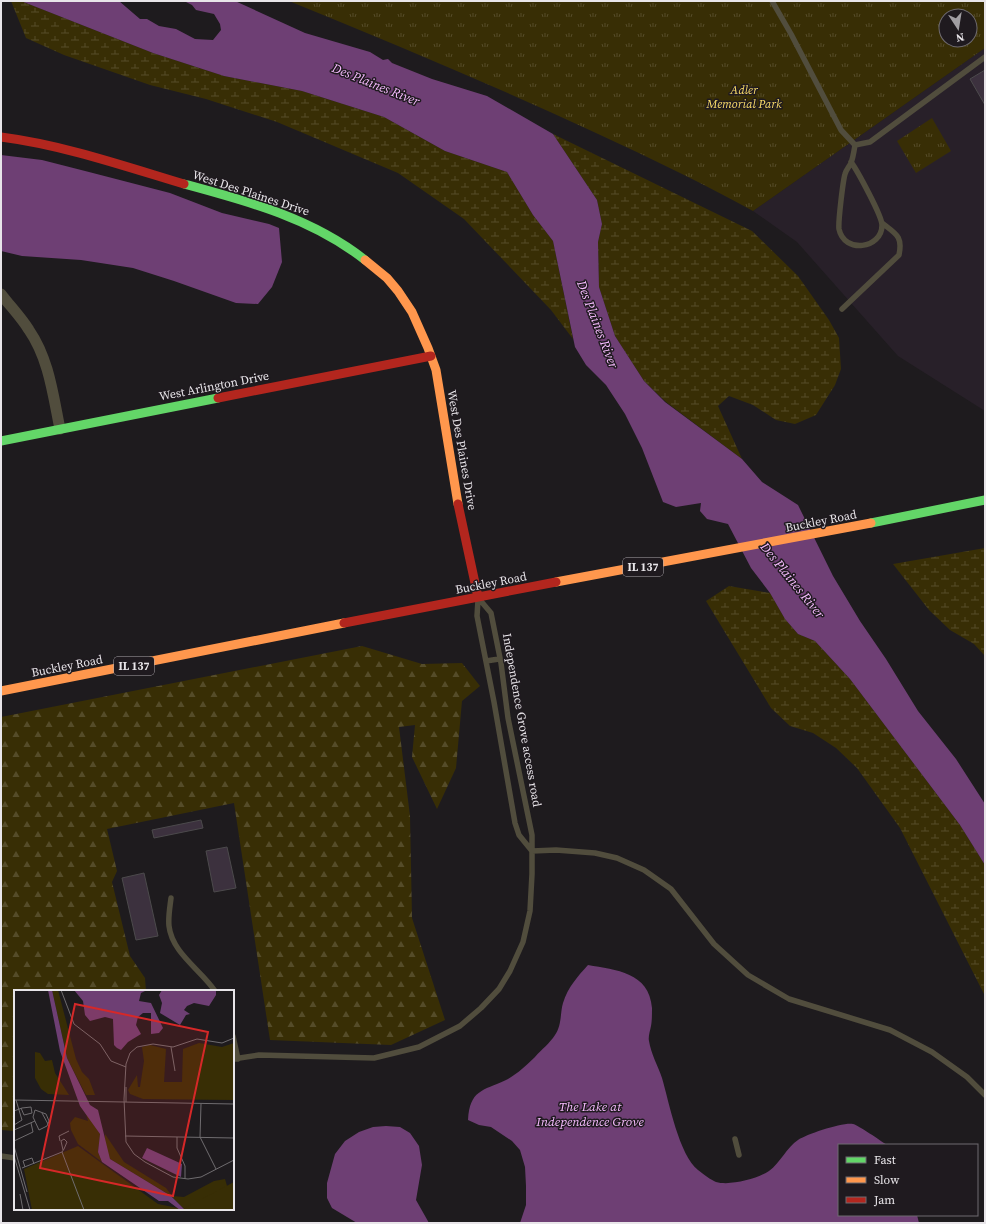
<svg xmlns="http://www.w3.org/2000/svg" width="986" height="1224" font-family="'Source Serif 4',serif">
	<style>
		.built { fill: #282029 }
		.forest { fill: url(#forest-firs) }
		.wetland { fill: url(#wetland-marsh) }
		.park { fill: url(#park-tufts); fill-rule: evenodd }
		.water { fill: #6e3f74 }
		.building { fill: #3c313e; stroke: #4c4a4c }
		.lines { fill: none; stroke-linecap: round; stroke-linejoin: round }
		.lane { stroke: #514d3d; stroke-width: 5.5 }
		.street { stroke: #514d3d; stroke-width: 11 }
		.fast { stroke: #63d668; stroke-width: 9 }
		.slow { stroke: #ff974d; stroke-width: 9 }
		.jam { stroke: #b3261e; stroke-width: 9 }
		.labels { text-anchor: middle; stroke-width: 3; stroke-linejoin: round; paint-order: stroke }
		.shield { fill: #1f1a1f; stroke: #aca8ac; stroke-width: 1 }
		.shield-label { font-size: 11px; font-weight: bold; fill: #e8e5e9 }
		.park-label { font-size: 12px; font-style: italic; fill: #fbdd69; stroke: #1f1a1f }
		.street-label { font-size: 12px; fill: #e8e5e9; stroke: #1f1a1f }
		.water-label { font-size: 13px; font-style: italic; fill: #f6bbfe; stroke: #1f1a1f }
		.inset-road { fill: none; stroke: #6f6c6f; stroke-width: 1 }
		.view { fill: #d62828; fill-opacity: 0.15; stroke: #d62828; stroke-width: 2 }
		.inset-edge { fill: none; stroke: #e8e5e9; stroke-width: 2 }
	</style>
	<defs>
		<pattern id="forest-firs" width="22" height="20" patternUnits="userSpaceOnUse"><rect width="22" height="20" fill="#382e05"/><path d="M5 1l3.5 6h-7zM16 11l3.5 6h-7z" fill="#554c29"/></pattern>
		<pattern id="wetland-marsh" width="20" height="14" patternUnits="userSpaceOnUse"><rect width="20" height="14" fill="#382e05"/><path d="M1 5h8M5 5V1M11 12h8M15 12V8" fill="none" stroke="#554c29"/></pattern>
		<pattern id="park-tufts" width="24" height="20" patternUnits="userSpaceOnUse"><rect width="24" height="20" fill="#382e05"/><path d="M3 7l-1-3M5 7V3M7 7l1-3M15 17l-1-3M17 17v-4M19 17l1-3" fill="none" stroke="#554c29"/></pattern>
	</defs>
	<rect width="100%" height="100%" fill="#1e1b1e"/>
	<!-- built -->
	<path class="built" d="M985,48V411L898,356L797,242L753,211Z"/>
	<!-- forest -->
	<path class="forest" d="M362,646L422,664L462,663L480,686L462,701L456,768L437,809L412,757L415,725L399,727L410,816L412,918L445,1020L391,1045L270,1040L234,803L107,829L117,871L112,882L130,956L145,978L146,991H15V1131L1,1130V717Z"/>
	<!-- wetland -->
	<path class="wetland" d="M11,1H21L153,53L224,76L302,91L384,117L445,151L507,172L533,215L553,241L573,339L551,310L464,219L398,173L277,122L206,99L150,85L64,55L26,38Z
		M553,134L752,231L798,276L829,320L839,338L841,369L835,385L816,415L795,424L776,420L753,405L729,396L718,406L742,459L666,402L644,381L615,336L599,287L598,242L602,224L597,200Z
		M985,548V656L974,644L950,630L929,610L893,564Z
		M729,586L770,593L785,619L798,634L815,641L850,679L960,825L985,865V996L900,828L857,768L836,748L813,733L790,726L771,708L706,601Z"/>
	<!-- park -->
	<path class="park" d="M289,1H985V48L753,211C729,198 705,185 680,173C552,110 421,55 289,1ZM946,16H970V40H946Z
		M932,118L951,151L916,173L897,141Z"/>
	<!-- water -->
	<path class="water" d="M21,1H119L140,19H147L159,26L176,29L195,39L213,40L221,30L220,24L214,14L196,10L192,5L184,1H235L305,33L370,52L383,60L388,59L392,63L432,79L487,96L553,134L597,200L602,224L598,242L599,287L615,336L644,381L665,402L742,459L762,482L798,505L833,576L860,621L886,659L918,711L956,759L985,804V865L960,825L850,679L815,641L798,634L785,619L770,593L751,568L728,524L707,519L700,511L701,503L676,507L663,502L642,448L625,414L606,385L586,365L575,347L553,241L533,215L507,172L445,151L384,117L302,91L224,76L153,53Z
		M1,155L42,160L89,172L170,193L222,213L269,224L279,228L282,262L272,287L258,304L236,303L174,281L133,268L81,260L22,256L1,251Z
		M588,965C616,970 649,972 652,1008C652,1014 652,1021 651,1026C650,1031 648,1037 649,1041C651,1054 658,1066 662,1078C669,1102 679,1155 698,1170C703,1174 711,1180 716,1182C730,1186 757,1179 769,1171C780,1163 787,1147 798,1140C807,1134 843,1122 853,1124C858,1125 881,1141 887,1145H839V1215H917L919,1223H520L526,1205V1186L525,1167L520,1150L512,1141L491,1127L479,1125L468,1120C470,1090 482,1091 506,1080C516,1075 527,1065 535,1057C541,1050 550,1043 555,1035C562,1025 560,1013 563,1003C568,987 578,976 588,965Z
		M386,1126L400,1127L410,1133L419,1146L422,1165L416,1200L429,1223H357L332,1208L327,1198V1183L335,1154L345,1141L359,1132L373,1127Z"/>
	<!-- building -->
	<path class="building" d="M985,70V105L970,79Z
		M201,820L203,828L154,838L152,830Z
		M227,847L236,888L214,892L206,851Z
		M144,873L158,936L136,940L122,878Z"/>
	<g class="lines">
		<!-- lane -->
		<path class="lane" d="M772,1L791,34L841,130L855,145L870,142L985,57
			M851,162C857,170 882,216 882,225C882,249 844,254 839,229C838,222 843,181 845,174C846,170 849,167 851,163C853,158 854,151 855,145
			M842,309L899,255C903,236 896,234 882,223
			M478,600L477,616L494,702L515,823L519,835L532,851
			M486,661L499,659
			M532,851L556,850L595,853L617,858L644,870L671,889L714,944L748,975L789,999L890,1030L932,1052L967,1077L985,1095
			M171,898C170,907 168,917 169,926C172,953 201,970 215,991
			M233,1036L238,1059
			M233,1059L259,1055L374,1058L419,1047L460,1026L481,1008L499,989L510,971L523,942L530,911L532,874V835L508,718L501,663L491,613L480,600
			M735,1139L739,1155
			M1,1156L15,1158"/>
		<!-- street -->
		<path class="street" d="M1,294C10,306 21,317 29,330C49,359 53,395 60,429"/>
		<!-- fast -->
		<path class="fast" d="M184,184C247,201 312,218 365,260
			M1,441L218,398
			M871,523L985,500"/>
		<!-- slow -->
		<path class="slow" d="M365,260L387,278L398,291L412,312L428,348L436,370L458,504
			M556,582L871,523
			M1,691L344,623"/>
		<!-- jam -->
		<path class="jam" d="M1,137C63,145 124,166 184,184
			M218,398L431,356
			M458,504L478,597
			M344,623L556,582"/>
	</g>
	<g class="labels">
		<!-- shield labels -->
		<g class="shield">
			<rect x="623" y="558" width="40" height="18" rx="3"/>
			<rect x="114" y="657" width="40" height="18" rx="3"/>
		</g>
		<g class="shield-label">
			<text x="643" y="571">IL 137</text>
			<text x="134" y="670">IL 137</text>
		</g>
		<!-- park labels -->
		<g class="park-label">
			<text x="744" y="94">Adler<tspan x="744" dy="14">Memorial Park</tspan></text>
		</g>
		<!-- street labels -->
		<g class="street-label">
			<text transform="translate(251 193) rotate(18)" y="4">West Des Plaines Drive</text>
			<text transform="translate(214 386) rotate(-11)" y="4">West Arlington Drive</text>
			<text transform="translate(462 450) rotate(80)" y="4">West Des Plaines Drive</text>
			<text transform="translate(821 521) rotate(-11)" y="4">Buckley Road</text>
			<text transform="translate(491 583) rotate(-11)" y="4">Buckley Road</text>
			<text transform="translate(67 666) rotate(-11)" y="4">Buckley Road</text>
			<text transform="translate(522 720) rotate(80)" y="4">Independence Grove access road</text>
		</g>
		<!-- water labels -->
		<g class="water-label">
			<text transform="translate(376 84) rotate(22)" y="5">Des Plaines River</text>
			<text transform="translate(598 324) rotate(69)" y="5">Des Plaines River</text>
			<text transform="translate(793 580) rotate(51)" y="5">Des Plaines River</text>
			<text x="590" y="1111">The Lake at<tspan x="590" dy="15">Independence Grove</tspan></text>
		</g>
	</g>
	<!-- overview -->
	<g transform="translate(14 990)">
		<rect width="220" height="220" fill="#1e1b1e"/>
		<path d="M185,53L208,57L220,53V110L129,109L116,104L114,100L123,85L124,97H126L130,71L128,57L136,55L152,59L150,92H168L169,59Z" fill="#382e05"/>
		<path d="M38,0H44L62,69L68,82L75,89L81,105H72L53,68ZM21,62L26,63L31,71L38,70L41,83L55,105L34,104L27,99L21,88ZM72,123L86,144L84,162L88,172L64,154L57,140L56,133L61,127L74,131ZM91,144L110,172L152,198L158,206L170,207L200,191L211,189L220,220H171L157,206L96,169L91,158Z" fill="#382e05"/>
		<path d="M64,156L144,214L169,219L220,192V220H18L10,179Z" fill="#382e05"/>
		<path d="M34,0H38L53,68L76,115L84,120L96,169L157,206L171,220H166L154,211H145L88,172L84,162L86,144L66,116L46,61ZM60,0H133L127,3L125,11L137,13L149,38L145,43L137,44V23H129L124,27L122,35L127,44L114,52L107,60L103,58L100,55L99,29L91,27L76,31L71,25L69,11ZM148,0H202V5L195,16L180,13L173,16L170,20L176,24L172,25L166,35L146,23L148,13L145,5ZM133,158L168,174L167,187L128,168Z" fill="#6e3f74"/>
		<path class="inset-road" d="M47,0L60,34L86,54L97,71L112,77M220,48L208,53L183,49L159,57L139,54L123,57L116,63L112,74L110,109L112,152L120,164L131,172L159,187L174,189L187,187L220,170M157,57L161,81M0,110L220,114M112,112V97M187,114L186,147L202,179M21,120L32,124L35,131L33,136L25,140L19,127ZM0,121L8,118L17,117L18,123L10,125L7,118M28,123L34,134M0,135L8,130L2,110M0,140L21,131M111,146L220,148M163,147V158L171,176V189M0,151L19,142L17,133M46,151L45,146L55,141M0,156L13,202M48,162L50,159L53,152L50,149L47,151L49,160M0,166L16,220M11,177L9,171L18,168L20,174M8,178L48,162L70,220M6,204L9,220"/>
		<path class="view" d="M61,14L194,42L159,206L26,178Z"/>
		<rect width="220" height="220" class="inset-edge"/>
	</g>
	<!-- border -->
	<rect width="986" height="1224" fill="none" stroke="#e8e5e9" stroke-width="4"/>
	<!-- legend -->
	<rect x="838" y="1144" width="140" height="72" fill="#1f1a1f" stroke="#6f6b70"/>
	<rect x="846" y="1157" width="20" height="6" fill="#63d668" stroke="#6f6b70"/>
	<text x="874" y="1164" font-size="12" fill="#e8e5e9">Fast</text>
	<rect x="846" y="1177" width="20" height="6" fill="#ff974d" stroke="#6f6b70"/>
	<text x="874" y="1184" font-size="12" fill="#e8e5e9">Slow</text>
	<rect x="846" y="1197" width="20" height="6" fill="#b3261e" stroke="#6f6b70"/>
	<text x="874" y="1204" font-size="12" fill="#e8e5e9">Jam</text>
	<!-- north arrow -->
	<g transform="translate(958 28) rotate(168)"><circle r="19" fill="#1f1a1f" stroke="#6f6b70"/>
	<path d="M0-3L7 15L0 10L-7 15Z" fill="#a19ea2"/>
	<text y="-6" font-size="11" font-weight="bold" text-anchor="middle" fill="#e8e5e9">N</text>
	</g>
</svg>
